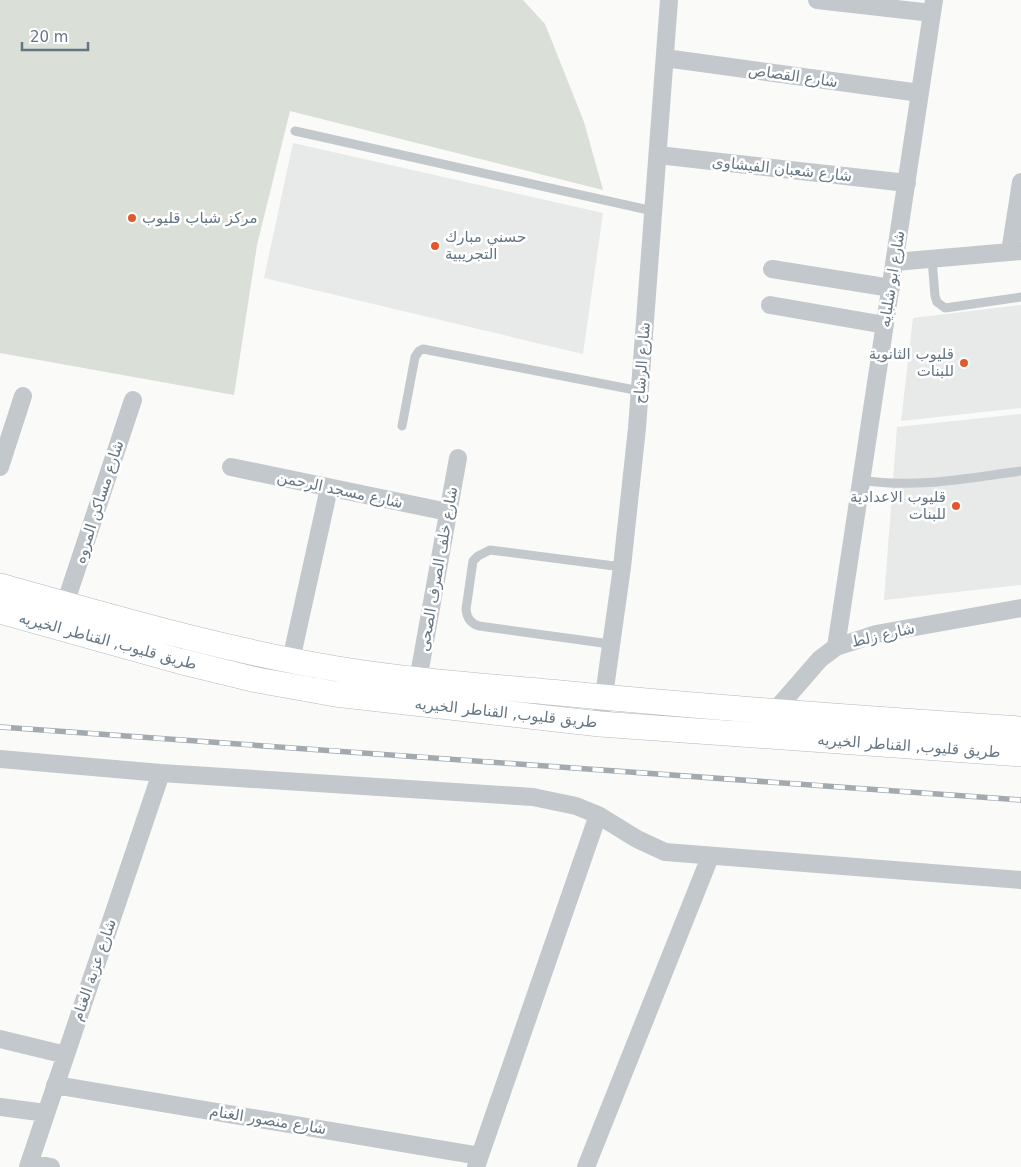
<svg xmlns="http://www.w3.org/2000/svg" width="1021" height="1167" font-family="'DejaVu Sans',Cairo,sans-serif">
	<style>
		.built { fill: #e8e9e9 }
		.green { fill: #dadfd7 }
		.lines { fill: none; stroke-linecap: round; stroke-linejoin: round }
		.secondary-casing { stroke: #b3babf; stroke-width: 26 }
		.service { stroke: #c3c8cc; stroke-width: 9 }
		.minor { stroke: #c3c8cc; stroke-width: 18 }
		.secondary { stroke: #fff; stroke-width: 25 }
		.rail-casing { stroke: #a2aab0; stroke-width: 5.5 }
		.rail { stroke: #fff; stroke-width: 4; stroke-dasharray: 11; stroke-linecap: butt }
		.poi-dot { fill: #e4572e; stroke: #fff; stroke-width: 2 }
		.labels { text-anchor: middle; stroke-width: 5; stroke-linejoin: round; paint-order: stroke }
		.street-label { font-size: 15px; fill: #657683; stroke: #fff }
		.poi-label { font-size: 15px; fill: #657683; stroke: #fff; text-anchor: start }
	</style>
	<rect width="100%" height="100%" fill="#fafaf8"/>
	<!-- built -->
	<path class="built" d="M293,143L603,213L583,354L264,278Z
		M1021,305V408L901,421L913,318Z
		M1021,414V585L884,600L897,427Z"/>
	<!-- green -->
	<path class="green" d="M0,0H523L545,24L584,122L603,190L290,111L257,245L234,395L0,353Z"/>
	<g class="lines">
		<!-- secondary casing -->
		<g class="secondary-casing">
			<path id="secondary" d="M0,586C112,617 223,650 338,669C411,681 486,686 560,693C713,708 867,719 1021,729
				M0,611L179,661L257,680L335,694L600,724L1021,754"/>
		</g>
		<!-- service -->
		<path class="service" d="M295,131L653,211
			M932,259L935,296L937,302L945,308L1021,297
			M402,426L415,357L419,351L423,349L640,391
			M861,480C915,489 968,478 1021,471
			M610,644L479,626C470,623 467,618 466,609L473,561L478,556L490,550L622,567"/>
		<!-- minor -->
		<path class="minor" d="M817,0L932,13
			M665,58L920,93
			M658,155L907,183
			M1010,252L1021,182
			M895,262L1021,251
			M772,269L891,288
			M770,305L885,325
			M0,467L23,396
			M231,467L448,512
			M65,604L133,400
			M836,647L934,0
			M291,660L329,488
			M418,680L458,458
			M773,713L820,659L836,647L876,634L1021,608
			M600,724L622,567L637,428L669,0
			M0,759L161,773L533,797L576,806L598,815L637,839L665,852L1021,880
			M0,1039L66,1055
			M55,1085L480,1156
			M0,1107L46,1113
			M30,1163L51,1167
			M28,1167L161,773
			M476,1167L598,815
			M586,1167L710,857"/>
		<!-- secondary -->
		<use href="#secondary" class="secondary"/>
		<!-- rail casing -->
		<g class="rail-casing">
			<path id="rail" d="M0,727L1021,800"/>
		</g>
		<!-- rail -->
		<use href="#rail" class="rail"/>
	</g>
	<!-- markers -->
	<g class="poi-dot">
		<circle cx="132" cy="218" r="5"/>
		<circle cx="435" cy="246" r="5"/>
		<circle cx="964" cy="363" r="5"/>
		<circle cx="956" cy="506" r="5"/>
	</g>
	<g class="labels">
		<!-- street labels -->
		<g class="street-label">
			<text transform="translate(793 76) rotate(8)" y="5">شارع القصاص</text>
			<text transform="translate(782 169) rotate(6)" y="5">شارع شعبان الفيشاوى</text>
			<text transform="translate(892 279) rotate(-81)" y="5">شارع ابو شلبايه</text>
			<text transform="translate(642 363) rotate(-86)" y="5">شارع الرشاح</text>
			<text transform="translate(340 490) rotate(12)" y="5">شارع مسجد الرحمن</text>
			<text transform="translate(99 502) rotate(-72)" y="5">شارع مساكن المروه</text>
			<text transform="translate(438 569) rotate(-80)" y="5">شارع خلف الصرف الصحى</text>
			<text transform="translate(883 635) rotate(-13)" y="5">شارع زلط</text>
			<text transform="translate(108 641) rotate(15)" y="5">طريق قليوب, القناطر الخيريه</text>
			<text transform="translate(506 713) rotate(6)" y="5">طريق قليوب, القناطر الخيريه</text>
			<text transform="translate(909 746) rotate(4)" y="5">طريق قليوب, القناطر الخيريه</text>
			<text transform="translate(94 970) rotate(-71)" y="5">شارع عزبة الغنام</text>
			<text transform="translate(268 1120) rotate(9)" y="5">شارع منصور الغنام</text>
		</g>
		<!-- poi labels -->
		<g class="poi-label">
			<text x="142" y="223">مركز شباب قليوب</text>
			<text x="445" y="242">حسني مبارك<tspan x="445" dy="17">التجريبية</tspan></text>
			<text x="954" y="359" text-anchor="end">قليوب الثانوية<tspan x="954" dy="17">للبنات</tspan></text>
			<text x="946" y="502" text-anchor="end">قليوب الاعدادية<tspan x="946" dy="17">للبنات</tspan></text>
		</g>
	</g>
	<!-- scale -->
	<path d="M22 42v8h66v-8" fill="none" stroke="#657683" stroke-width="2.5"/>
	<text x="30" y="42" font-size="15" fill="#657683" stroke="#ffffff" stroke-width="4" paint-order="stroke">20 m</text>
</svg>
